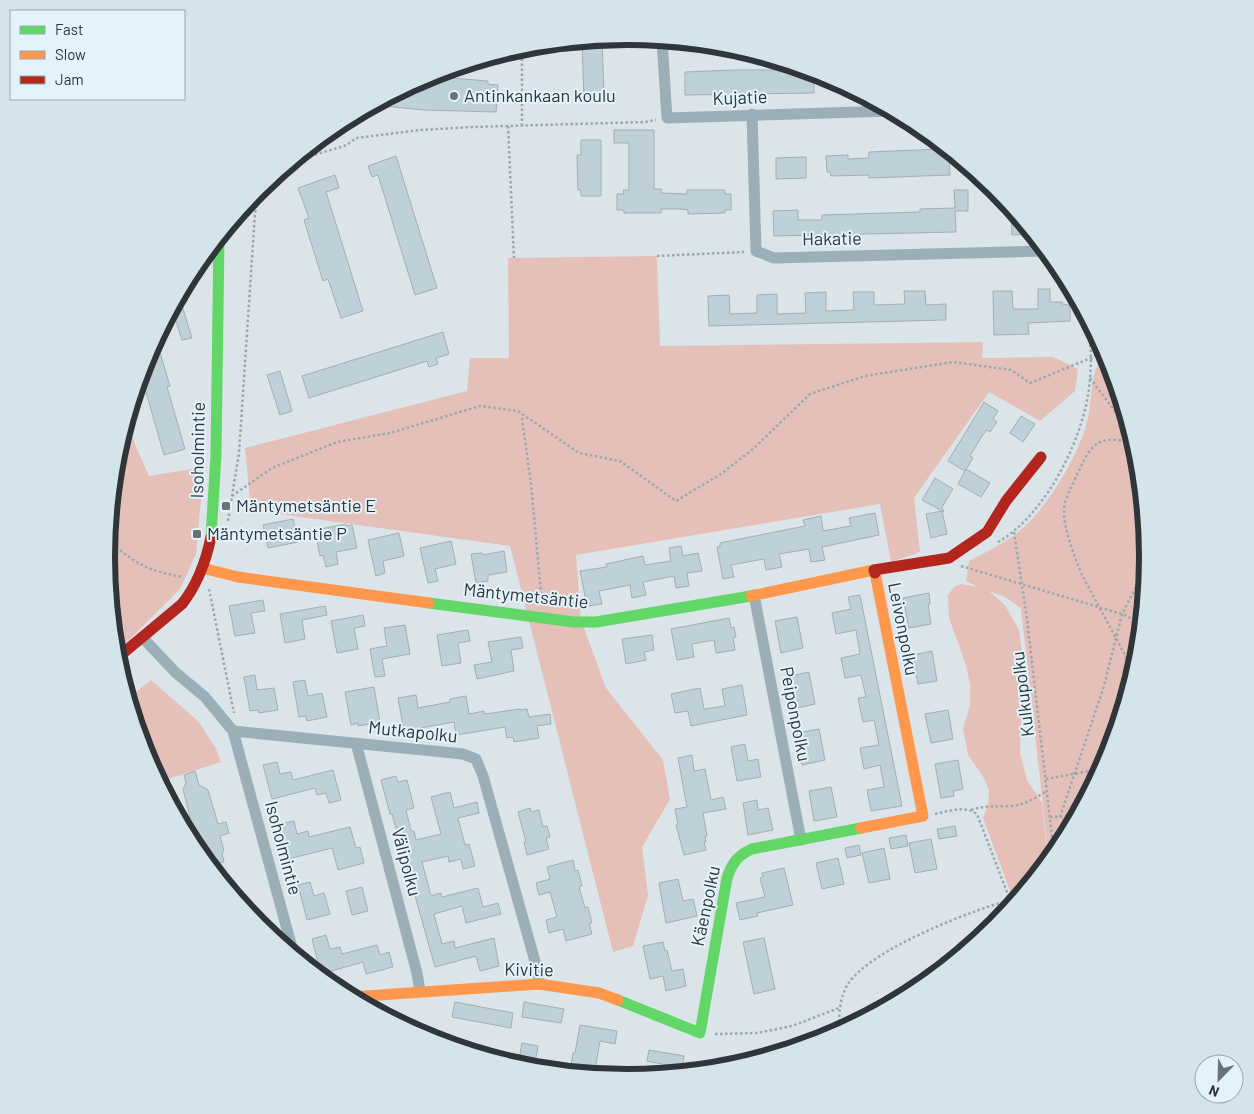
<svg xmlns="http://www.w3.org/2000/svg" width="1254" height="1114" font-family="Barlow,sans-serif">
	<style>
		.green { fill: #e5c0b9 }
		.building { fill: #bed1d9; stroke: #a6adb0 }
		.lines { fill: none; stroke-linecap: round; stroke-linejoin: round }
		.path { stroke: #9aa8ae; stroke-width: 2.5; stroke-dasharray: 2.5 2.5; stroke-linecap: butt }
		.street { stroke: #9bafb8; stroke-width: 11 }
		.fast { stroke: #63d668; stroke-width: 11 }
		.slow { stroke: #ff974d; stroke-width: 11 }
		.jam { stroke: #b3261e; stroke-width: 11 }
		.poi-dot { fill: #6b7276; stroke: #e2f3fb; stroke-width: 2 }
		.labels { text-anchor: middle; stroke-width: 4; stroke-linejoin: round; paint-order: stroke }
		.poi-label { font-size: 18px; fill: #2f3538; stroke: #e2f3fb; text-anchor: start }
		.street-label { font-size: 18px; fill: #2f3538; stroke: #e2f3fb }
		.rim { fill: none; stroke: #2f3538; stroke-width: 6 }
	</style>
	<rect width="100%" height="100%" fill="#dbe4e8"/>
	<!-- green -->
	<path class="green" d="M657,256L660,346L983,342L982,358L1053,357L1078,369L1075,391L1040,421L989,392L914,498L920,552L891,562L880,504L576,555L581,620L606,688L663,760L670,799L642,847L648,895L633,946L613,952L510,546L251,510L245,448L467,391L470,358H509L508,258Z
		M1106,353L1138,456L1148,557L1138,659L1108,757L1060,847L1049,860L1021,608L1003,596L989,591L1005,605L1019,630L1024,666L1020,753L1027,780L1042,803L1048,859L1046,863L1021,894L1012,896L983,818L988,805L989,791L984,778L968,755L963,729L970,705V685L966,665L949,618L948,595L954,587L961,584L978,587L966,581L969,561C988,551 1008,542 1024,527C1050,503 1080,453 1088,418C1093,397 1089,369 1106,353Z
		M127,419L136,447L149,476L204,467L196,554L180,589L130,639L115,648L106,557L116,455Z
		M151,680L199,722L216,749L221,762L161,781L163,787L146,756L128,698Z"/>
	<!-- building -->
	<path class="building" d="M602,39L604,96L584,97L582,41Z
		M734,70H807L814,72V93L685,95V72Z
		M439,72V77L488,81V84L498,85L496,112L424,110L373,105L428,76Z
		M614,130H654V189H661V193L687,194V190H725V194H731V210H725V213L688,214V210L681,209H661V213H624V210H617V194H624L623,190H629V143H614Z
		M581,140H601V196H581V190H578L577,155H581Z
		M941,149V152H949L950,175L869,178V175L831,176L830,172H827L826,156L848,155V159L869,158V152Z
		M396,156L437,288L415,295L378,175L372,177L368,166Z
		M806,157V178L776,179V158Z
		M335,175L339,188L326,192L363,311L341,318L328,279L323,281L304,220L309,218L298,188Z
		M954,190H968V211H955L956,232L774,236L773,211L798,210V220H822V215L920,212V209L955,208Z
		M1011,208L1032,234L1012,235Z
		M1038,289H1050V302H1062V304L1070,305V321L1028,323L1029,334L994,335L993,291H1012L1013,309H1038Z
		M904,291H925L926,305L946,304V320L709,326L708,296L729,295L730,314L757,313V295L777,294V314L806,313L805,293L826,292V311L854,310L853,292H874V305L905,304Z
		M179,296L192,338L182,340L172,309Z
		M443,332L449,354L436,358L438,364L429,367L427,361L309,398L302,376Z
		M156,339L170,386L167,387L185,449L164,455L146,392L143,393L139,381L144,380L142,371L146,357Z
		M280,371L292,411L280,415L267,375Z
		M984,402L998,411L993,419L997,422L990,432L987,430L982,436L970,456L973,458L965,471L948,461Z
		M1021,416L1035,424L1023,442L1010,433Z
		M966,469L990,483L981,497L958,484Z
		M935,478L953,489L942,507L944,512L922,500Z
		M942,511L947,534L931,538L926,514Z
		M875,513L879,535L822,547L825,560L811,562L809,549L779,554L782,567L766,570L764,559L731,565L734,577L723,579L717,547H720V543L805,526L803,520L821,516L823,531L851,526L849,518Z
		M293,519L298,542L268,548L263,525Z
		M346,524V526L352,525L357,548L336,552L338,564L326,567L323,555L320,556L315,530Z
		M399,533L404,556L383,561L385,573L376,576L368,540Z
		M451,541L456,564L435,569L438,581L428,583L420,548Z
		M681,546L683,556L698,553L702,571L687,573L689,586L676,588L674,576L643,582L646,595L632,598L630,585L599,591L602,604L587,606L580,571L607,567L606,564L643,556L645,565L671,561L669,548Z
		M504,551L507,572L488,575V581L476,583L471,554L482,553L483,555Z
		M929,593L930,604H928L931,624L909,628L903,598Z
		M860,595L902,806L871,811L867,790L884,787L880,765L864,769L860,748L879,745L874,720L863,722L858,698L866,697L861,675L845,678L841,658L860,654L856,630L836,634L832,613L851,609L848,597Z
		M263,600L265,611L251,613L255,633L235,636L229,606Z
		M325,606L327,615L302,620L305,639L285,643L280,614Z
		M363,615L365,626L354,628L358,649L337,653L331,621Z
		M797,617L803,648L781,653L775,621Z
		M729,618L731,628L734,627L736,637L733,638L735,650L716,653L714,640L692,644L694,657L677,660L671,629Z
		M405,625L410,654L382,659L385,676L375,677L370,649L387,646L384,628Z
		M468,630L470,641L458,643L461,663L442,666L437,635Z
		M652,635L654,650L644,652L646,660L626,664L622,639Z
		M521,637L523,648L511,650L514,671L477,679L474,665L492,662L488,642Z
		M932,651L937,681L918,684L913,655Z
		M809,672L815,704L792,709L786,677Z
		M255,675L257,690L274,688L278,710L259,713L258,710L250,711L244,677Z
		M305,680L308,696L322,693L327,717L307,721L306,716L299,717L293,682Z
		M742,685L747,715L691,726L688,711L675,713L671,694L700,688L704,709L725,706L722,689Z
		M374,687L380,722L358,726V723L351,725L345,692Z
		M416,695L418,708L450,702V699L466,696L469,714L484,711L485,714L520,709V710L527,709L529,717L550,714L551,724L537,726L539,738L514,742L513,737L507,738L505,727L456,735L454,722L404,731L398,698Z
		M948,710L953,739L931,743L925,714Z
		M819,729L825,760L802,765L796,733Z
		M745,744L748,761L758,759L761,777L737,781L731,747Z
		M692,755L694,771L705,769L711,800L723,797L726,809L703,813L707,836H705L706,842H704L706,850L684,855L676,825H678L675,809L687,807L678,758Z
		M958,760L963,789L953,791L954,796L941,798L935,764Z
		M277,762L280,774L291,772L293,780L333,770L341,800L329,803L326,793L317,795L315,788L272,799L263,765Z
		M195,771L199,785L208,790L218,824L226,822L229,833L220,836L224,851L222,853L224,862L210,865L199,853L183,789L186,783L184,775Z
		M396,776L398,782L407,780L414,808L406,810L411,831H414L416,840L441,834L431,797L450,792L454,808L477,802L479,813L458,818L465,845L469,844L475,866L463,869L461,859L449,862L448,856L422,862L431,896L441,893L442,897L478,888L483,907L498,903L501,914L466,923L462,906L434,914L442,944L454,941L455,948L494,938L499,966L480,971L476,956L435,967L392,814H390L381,780Z
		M831,787L837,817L814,821L809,791Z
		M757,800L758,810L768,808L773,830L748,835L743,803Z
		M530,808L531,812L539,810L543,827L547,826L550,837L546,838L549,849L527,855L524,842H526L518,812Z
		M294,821L297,834L308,831L309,837L350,827L356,848L360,847L364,863L338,870L332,848L288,859L279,824Z
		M955,826L957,836L939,839L937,829Z
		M906,835L908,846L891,849L889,838Z
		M931,839L937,869L915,873L909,843Z
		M859,845L861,855L847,858L845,848Z
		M884,848L890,879L869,883L862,853Z
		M838,858L844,884L822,889L816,863Z
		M573,860L575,871L578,870L582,886L579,887L585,908L588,907L592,923H589L592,934L566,941L563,929L549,933L546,920L557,917L550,892L539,895L536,883L550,879L547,867Z
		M784,868L793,905L757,913L758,916L740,920L736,903L765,897L760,878L763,877L762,873Z
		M678,879L683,901L693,899L697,916L666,923L659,883Z
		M310,882L314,896L324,893L330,914L307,920L298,885Z
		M362,887L368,911L352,915L346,891Z
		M326,935L330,949L340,947L342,954L377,945L380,955L389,952L393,967L366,974L363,962L321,974L312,939Z
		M764,938L775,989L754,994L743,942Z
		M663,942L665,951L667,950L672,971L683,969L686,986L666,991L663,976L650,979L643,946Z
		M455,1002L513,1013L511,1028L452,1017Z
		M524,1002L564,1009L561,1023L522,1017Z
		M580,1025L617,1031L615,1044L600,1041L594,1075L570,1072L573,1053H575Z
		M522,1043L538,1046L534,1069L518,1065Z
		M649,1050L684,1056L682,1068L647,1061Z"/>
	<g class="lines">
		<!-- path -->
		<path class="path" d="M508,126L514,258
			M522,126V47
			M291,162L347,145L356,138L420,130L472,127L645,122L656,120
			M657,256L744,252
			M1090,378L1130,431
			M522,418L531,484L542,604
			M232,496L272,468L337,442L390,433L480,406L518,411L579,453L620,461L676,501L721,474L753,449L810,394L865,376L953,362L1011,370L1030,383L1091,358L1104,349
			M228,521L239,453L255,213L261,187
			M1014,532L1027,619L1054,854
			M108,541C136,563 147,571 183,577
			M998,542C1047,514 1087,433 1090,378C1092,359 1090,340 1088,321
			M961,566L1122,614L1141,623
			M209,589L234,713
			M1134,672L1082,575C1075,559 1064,529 1064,512C1064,500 1070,490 1075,479C1090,447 1094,433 1134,443
			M1046,779L1101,769
			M971,810C985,805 997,807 1011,806C1025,805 1035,798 1047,791
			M935,814C949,811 965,805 977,814L1010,900
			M1050,817L1076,816
			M1060,817L1104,686L1122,614L1147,566
			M839,1032C839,1015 839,998 848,984C870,949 977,908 1017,898
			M715,1034L757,1033L792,1026L839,1008"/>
		<!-- street -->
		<path class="street" d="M662,40L667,118L892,111
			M752,114L756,251L774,258L1046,251
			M754,595L801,840
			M143,638L175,672L205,697L233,731L294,955
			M233,731L463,754L476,759L483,776L538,972L539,984
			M356,743L417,973L420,991"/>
		<!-- fast -->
		<path class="fast" d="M211,537L216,455L219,237
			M429,603L574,622H596L751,596
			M618,1000L700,1033L727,878C732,863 738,855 752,849L861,828"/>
		<!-- slow -->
		<path class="slow" d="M202,568L238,577L429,603
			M751,596L874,570
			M861,828L923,816L875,573
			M351,997L539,984L599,993L618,1000"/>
		<!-- jam -->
		<path class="jam" d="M875,573L874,570L949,558L987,532L1006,501L1041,457
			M116,659L182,604C197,585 206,561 211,537"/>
	</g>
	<!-- markers -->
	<g class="poi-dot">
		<circle cx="454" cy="96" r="5"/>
		<rect x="221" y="501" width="10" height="10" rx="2.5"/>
		<rect x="192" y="529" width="10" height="10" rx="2.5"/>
	</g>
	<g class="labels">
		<!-- poi labels -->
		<g class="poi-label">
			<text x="464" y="102">Antinkankaan koulu</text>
			<text x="236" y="512">Mäntymetsäntie E</text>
			<text x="207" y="540">Mäntymetsäntie P</text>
		</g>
		<!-- street labels -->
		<g class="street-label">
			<text transform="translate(740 98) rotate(-2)" y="6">Kujatie</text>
			<text transform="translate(832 239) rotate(-1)" y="6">Hakatie</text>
			<text transform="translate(198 450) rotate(-89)" y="6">Isoholmintie</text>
			<text transform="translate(526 596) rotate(6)" y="6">Mäntymetsäntie</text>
			<text transform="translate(903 629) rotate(79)" y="6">Leivonpolku</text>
			<text transform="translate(1023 694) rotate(-97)" y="6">Kulkupolku</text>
			<text transform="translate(795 714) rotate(79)" y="6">Peiponpolku</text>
			<text transform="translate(413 732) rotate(6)" y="6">Mutkapolku</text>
			<text transform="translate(283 848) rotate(75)" y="6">Isoholmintie</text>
			<text transform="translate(406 862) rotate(75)" y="6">Välipolku</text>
			<text transform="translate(706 906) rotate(-78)" y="6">Käenpolku</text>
			<text transform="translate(529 970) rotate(1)" y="6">Kivitie</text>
		</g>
	</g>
	<!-- crop -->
	<path d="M0 0H1254V1114H0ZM115 557a512 512 0 1 1 1024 0a512 512 0 1 1-1024 0Z" fill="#d4e4eb" fill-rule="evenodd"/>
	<path class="rim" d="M115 557a512 512 0 1 1 1024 0a512 512 0 1 1-1024 0Z"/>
	<!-- legend -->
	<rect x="10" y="10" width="175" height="90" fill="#e2f3fb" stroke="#9aa7ad"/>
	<rect x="20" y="26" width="25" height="8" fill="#63d668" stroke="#9aa7ad"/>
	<text x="55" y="35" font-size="15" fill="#2f3538">Fast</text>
	<rect x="20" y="51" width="25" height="8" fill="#ff974d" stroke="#9aa7ad"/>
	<text x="55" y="60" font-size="15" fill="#2f3538">Slow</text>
	<rect x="20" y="76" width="25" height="8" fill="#b3261e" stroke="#9aa7ad"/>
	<text x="55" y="85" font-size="15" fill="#2f3538">Jam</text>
	<!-- north arrow -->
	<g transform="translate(1219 1079) rotate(203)"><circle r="24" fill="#e2f3fb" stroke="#9aa7ad"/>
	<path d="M0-4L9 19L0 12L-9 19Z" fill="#6b7276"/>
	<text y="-8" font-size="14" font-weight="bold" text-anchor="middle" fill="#2f3538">N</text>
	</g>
</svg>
